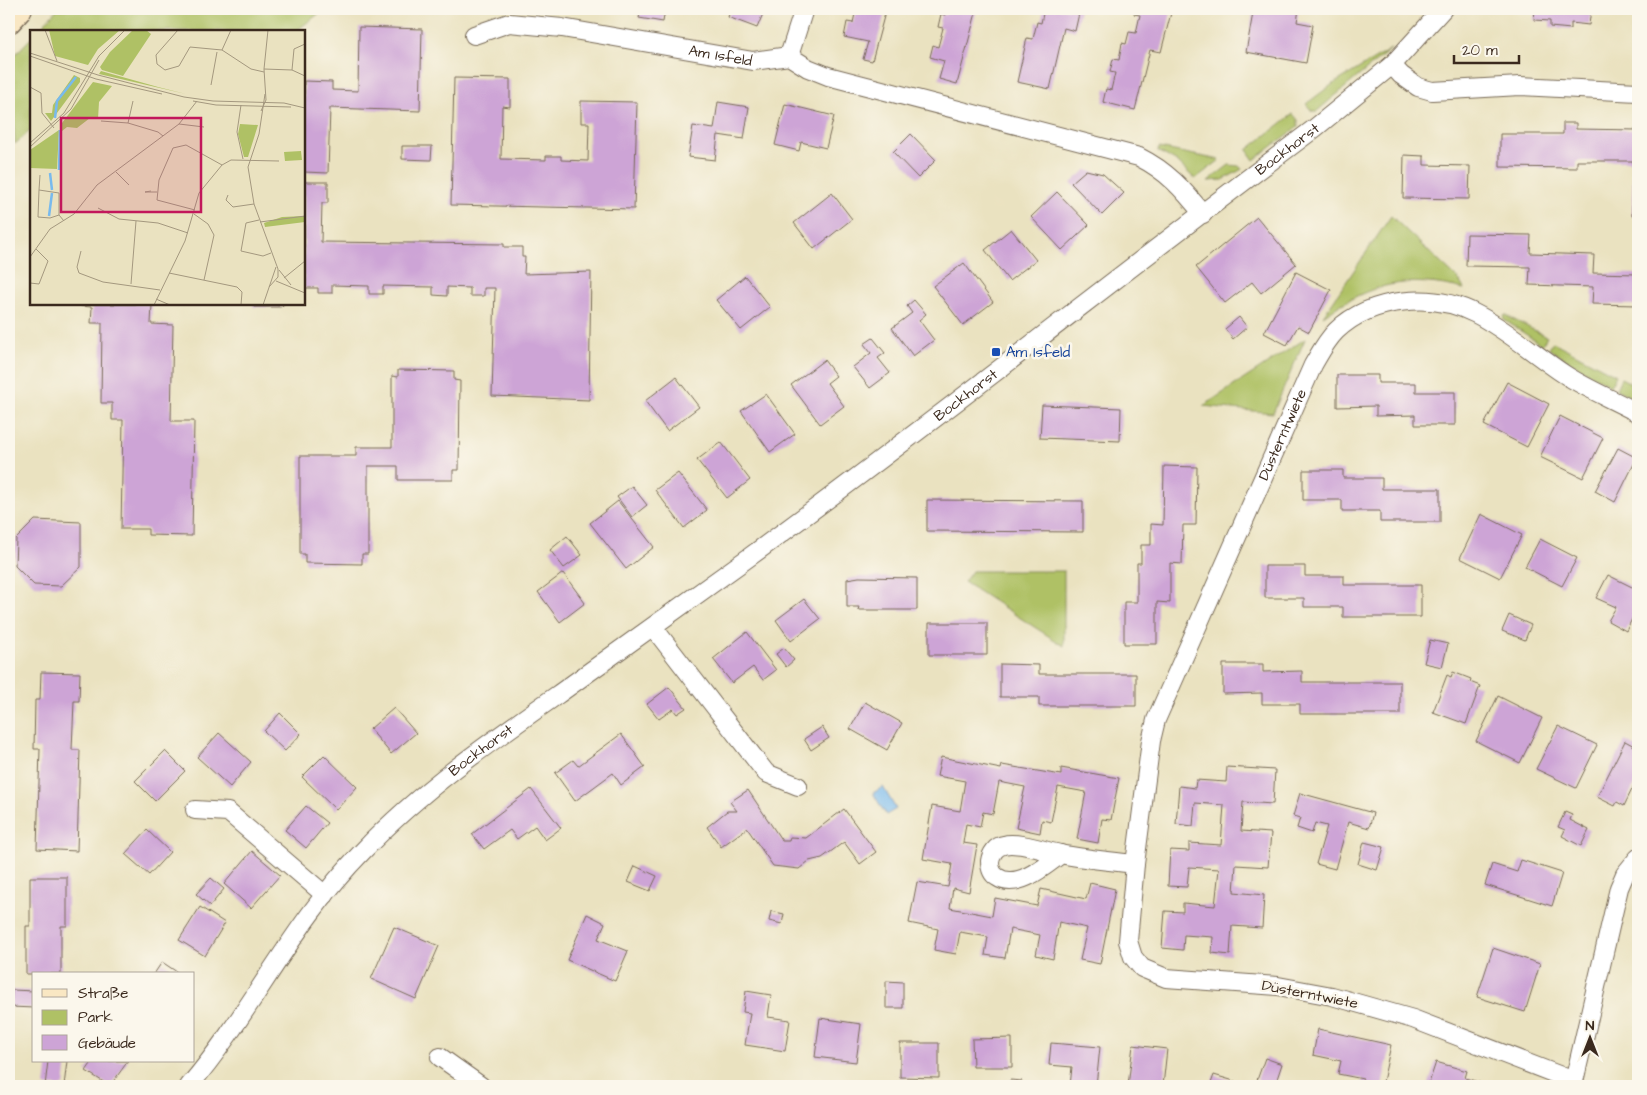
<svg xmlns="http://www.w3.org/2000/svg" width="1647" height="1095" font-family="'Architects Daughter',sans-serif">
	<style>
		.green { fill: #afc165; stroke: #757642 }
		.water { fill: #78baed; stroke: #5a7286 }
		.building { fill: #cda4d6 }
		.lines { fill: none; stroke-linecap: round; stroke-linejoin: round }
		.street-casing { stroke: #786a57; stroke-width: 20 }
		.secondary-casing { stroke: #786a57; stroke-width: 28 }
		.street { stroke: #fff; stroke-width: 18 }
		.secondary { stroke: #f9e7c3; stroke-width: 25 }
		.transit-dot { fill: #1a4fb4; stroke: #fbf7ec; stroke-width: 2 }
		.labels { text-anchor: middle; stroke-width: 5; stroke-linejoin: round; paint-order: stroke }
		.street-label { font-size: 15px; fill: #3b2a1e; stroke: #fbf7ec }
		.transit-label { font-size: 15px; fill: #164399; stroke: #fbf7ec; text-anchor: start }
		.inset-river { fill: none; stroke: #78baed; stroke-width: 2.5 }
		.inset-road { fill: none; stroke: #a4987f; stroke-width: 1 }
		.view { fill: #c2185b; fill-opacity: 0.15; stroke: #c2185b; stroke-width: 2.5 }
		.inset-edge { fill: none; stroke: #3b2a1e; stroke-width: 2.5 }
	</style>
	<rect width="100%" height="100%" fill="#fbf7ec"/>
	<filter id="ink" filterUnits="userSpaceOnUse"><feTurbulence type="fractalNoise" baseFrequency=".02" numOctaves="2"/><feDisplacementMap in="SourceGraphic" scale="10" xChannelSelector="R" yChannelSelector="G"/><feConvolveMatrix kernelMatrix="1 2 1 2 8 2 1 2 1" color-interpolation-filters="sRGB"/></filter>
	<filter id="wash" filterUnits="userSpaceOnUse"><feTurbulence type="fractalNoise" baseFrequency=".0096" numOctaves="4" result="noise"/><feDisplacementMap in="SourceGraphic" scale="20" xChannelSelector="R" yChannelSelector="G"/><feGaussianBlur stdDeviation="1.12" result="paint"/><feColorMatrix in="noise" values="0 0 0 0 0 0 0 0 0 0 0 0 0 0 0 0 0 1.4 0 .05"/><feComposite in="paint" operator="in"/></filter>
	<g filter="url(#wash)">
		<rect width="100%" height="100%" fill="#eae2c0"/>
		<!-- green -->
		<path class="green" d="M57,9H325L296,31H38Z
			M31,38V130L15,144L10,60Z
			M1391,49L1317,111H1312L1306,104L1330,86Z
			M1293,114L1298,120V127L1254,160L1247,150Z
			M1159,148L1220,160L1195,179L1177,162L1158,151Z
			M1229,165L1239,166L1242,169L1223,180L1208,181Z
			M1391,216L1459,280L1464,289C1407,275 1371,283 1323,316Z
			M1505,315L1547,337L1542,345L1503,319Z
			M1305,339L1273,413L1203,406Z
			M1553,342L1616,375L1610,386L1549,349Z
			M1621,378L1638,387V401L1616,389Z
			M972,571H1064V646L964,582Z"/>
		<!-- water -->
		<path class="water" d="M883,787L896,809L886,815L873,793Z"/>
		<g id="blocks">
			<!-- building -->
			<path class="building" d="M641,9H665L663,22L639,18Z
				M731,9H765L757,28L728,17Z
				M856,9H886L872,61L863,59L868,42L844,37L847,22L853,23Z
				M947,9H977L957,84L939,79L944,61L930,57L933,45L938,47L943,28L938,27L941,14L945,15Z
				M1044,9H1080L1075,31L1064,28L1050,89L1017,82L1027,38L1033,39L1037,22L1041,23Z
				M1136,9H1172L1161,52L1150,50L1135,110L1103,102L1106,89L1111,90L1115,73L1110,72L1113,59L1119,60L1122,43L1126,44L1129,32L1136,33L1140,15L1134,14Z
				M1258,9H1299L1297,22L1313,25L1306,63L1246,52L1253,13H1257Z
				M1535,9H1591L1589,25L1571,23V29L1550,27V21L1534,20Z
				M359,27L422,29L420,111L330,108L328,173L304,172V81L332,82V90L358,91Z
				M454,78L510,79V107L502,106L501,159L546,160V156H561V160L588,161L589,123H581V101L637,102L634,209L451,205Z
				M718,102L749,107L744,139L718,135L715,160L688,157L693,126L714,129Z
				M785,104L834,116L826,148L801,142L799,151L775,145Z
				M1563,123H1576V129L1638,130V216H1632L1633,161H1577V168L1500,167V134H1563Z
				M911,134L936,160L918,178L893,152Z
				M402,146H432L431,160L402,159Z
				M1404,155L1424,156V165L1470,166L1469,199L1403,198Z
				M1086,170L1103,174L1124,193L1102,215L1071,183Z
				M304,182H328V203H322L321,242L504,244V247H522V257H525L524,274L591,272L589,400L492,396L495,288H484V296H470V288L447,287V296L433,295V287L383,286V294H369V286L332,285V293H318V288H304Z
				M1057,192L1089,225L1062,250L1031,217Z
				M832,193L852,219L814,249L794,223Z
				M1257,217L1296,264L1261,293L1252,282L1225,303L1196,267Z
				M1011,229L1036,260L1009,281L985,250Z
				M1467,234L1531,235L1530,253L1594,255L1593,273L1638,274V305L1592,304L1593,287L1529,285L1530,267L1466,266Z
				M964,263L993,302L963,325L933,286Z
				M1296,272L1331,290L1309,332L1298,326L1287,345L1264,333Z
				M745,276L770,307L741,330L716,300Z
				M914,300L926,314L919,320L934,340L913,356L892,328L912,313L907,306Z
				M81,304H152L151,324L173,325L171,421H194L192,536L148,535V529H121L123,420H112V403H101L102,323H91L92,307L81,306Z
				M252,304H284L281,307H254Z
				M1239,317L1247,327L1233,339L1225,329Z
				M873,338L885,353L878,358L890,373L870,388L853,367L871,353L864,344Z
				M824,360L836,376L827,383L844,406L820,424L791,385Z
				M398,370L454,371V380L460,381L459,470H453V480H398V466H368V554H362V564L305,563V554H300V456H356V447H392V376L398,377Z
				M1337,375H1378V383H1416V392H1455V425H1415V415L1376,416V406L1337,407Z
				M676,377L699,407L667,431L645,401Z
				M1507,382L1549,404L1527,447L1484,425Z
				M766,394L795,434L770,452L741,411Z
				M1042,405L1121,408L1120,441L1040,438Z
				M1560,416L1603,438L1583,478L1540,457Z
				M721,442L750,480L727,498L697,460Z
				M1618,448L1637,458L1615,502L1595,491Z
				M1164,466L1197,467L1196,525H1183L1182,564L1170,563V603L1157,602V644H1124V602H1137V563H1141V545H1151V524L1163,525Z
				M1303,470H1343V478H1382V489H1440V522H1380V511H1342V500H1303Z
				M678,473L707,510L684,528L655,490Z
				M632,486L647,505L632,517L617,497Z
				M927,500L1083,501V532L927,531Z
				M618,501L654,547L626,569L590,523Z
				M1481,514L1522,535L1500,578L1460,558Z
				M35,520L81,522V567L61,586L34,585L15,566L16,539Z
				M567,536L582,555L564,568L550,550Z
				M1540,539L1577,558L1562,586L1525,567Z
				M1265,566H1305V576H1344V585H1421V617H1343V607H1304V598H1265Z
				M563,573L585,603L560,622L538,592Z
				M1608,575L1638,590V607L1626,631L1608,621L1616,607L1596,598Z
				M859,577L917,578V610H858L859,607H847V579Z
				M804,599L820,619L791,641L776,620Z
				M1509,615L1531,625L1525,640L1502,631Z
				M929,623H987V655H929Z
				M747,632L776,670L763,680L753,667L732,683L713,659Z
				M1430,640L1448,644L1442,667L1424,663Z
				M784,648L794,660L786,667L776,654Z
				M1000,664L1039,665V674H1136V706H1039V697H1000Z
				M1223,664H1263V672L1302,671V682H1400V714H1300V704H1262V693L1223,694Z
				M41,672L80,673L79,701H74L72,750H80L77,851L37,849L40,749H34L35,700H40Z
				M1453,672L1471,679L1470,682L1480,686L1466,724L1433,712L1447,675L1451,677Z
				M669,687L686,708L677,714L673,709L659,719L647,704Z
				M1498,696L1542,718L1520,763L1476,741Z
				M865,702L902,723L887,750L850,729Z
				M394,708L416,733L391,754L370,729Z
				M280,713L301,734L285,751L264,731Z
				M1558,726L1597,745L1576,788L1536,769Z
				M822,727L829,738L811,750L804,739Z
				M219,733L251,762L230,787L197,757Z
				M621,734L645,767L621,785L613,773L575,801L555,773L573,760L578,766Z
				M1625,741L1638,748V777L1624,806L1617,802L1615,806L1597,797Z
				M165,751L185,771L155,801L135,781Z
				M324,755L357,787L336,810L302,777Z
				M941,757L1001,769L1002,765L1061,775V768L1119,778L1111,820L1102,819L1098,843L1077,839L1086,792L1058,787L1051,822L1042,820L1040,833L1016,828L1025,787L999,782L993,814L983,812L980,827L966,824L963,843L977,845L969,892L953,888L950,908L992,916L995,898L1037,906L1041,889L1086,899L1090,883L1115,889L1100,964L1080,960L1087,928L1059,922L1053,959L1036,955L1040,935L1010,929L1005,958L985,955L988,937L960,932L956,954L934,950L938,929L909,923L917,882L948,887L952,864L923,859L932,806L960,811L965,781L937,776Z
				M1227,767L1275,770L1273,804L1243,802L1241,831L1271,833L1268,867L1236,865L1234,892L1264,895L1262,928L1232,926L1230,955L1212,953L1213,937L1184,935L1183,950L1162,948L1165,911L1183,912V903L1215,906L1219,869L1189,867L1187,887L1168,886L1170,850L1189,851V843L1221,845L1224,805L1195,803L1193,826L1176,824L1179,786L1195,788L1196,780L1226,782Z
				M531,789L561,828L545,840L535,826L517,839L510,830L484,849L472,834Z
				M748,790L782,841H789L790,837L806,838L844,809L876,852L860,864L844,842L822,858L809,861L799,869L773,866L747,828L721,847L707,827L727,811H737L730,802Z
				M1300,793L1373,813L1369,828L1348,822L1335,869L1316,864L1327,826L1315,823L1312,833L1297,828L1300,818L1293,816Z
				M306,806L327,823L306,848L285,830Z
				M1565,812L1572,815L1570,820L1589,830L1581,846L1562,836L1565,830L1558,827Z
				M147,830L170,852L149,875L125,854Z
				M1364,842L1384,847L1377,870L1358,864Z
				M252,851L280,875L251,908L224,884Z
				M1521,860L1562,873L1552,906L1485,885L1492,864L1517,872Z
				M635,866L657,876L650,891L628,882Z
				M30,877H67V926H61V974H26V926H30Z
				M211,878L224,889L210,906L196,894Z
				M200,907L225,923L205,956L179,940Z
				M771,911L784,914L782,924L769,921Z
				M587,914L605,923L598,939L628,951L615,981L567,960Z
				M394,927L439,946L416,999L371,979Z
				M1493,948L1540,964L1525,1012L1477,997Z
				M162,962L180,974H154Z
				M886,981L903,982V1008H886Z
				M12,990L34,991V1008L11,1007Z
				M746,991L771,995L768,1017L790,1020L785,1051L745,1045L750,1013L743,1012Z
				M820,1018L861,1024L856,1062L815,1057Z
				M1318,1029L1391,1045L1382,1086H1362L1363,1079L1338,1074L1341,1061L1313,1055Z
				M1012,1038V1067H973L972,1039Z
				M900,1043H939V1078L900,1077Z
				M1051,1043L1100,1047L1096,1086H1070L1072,1067L1049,1065Z
				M1133,1045L1167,1049L1163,1086H1128Z
				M1265,1058L1282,1064L1275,1085L1257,1080Z
				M48,1061H67L64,1086H45Z
				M93,1061H128L110,1086L86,1071Z
				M1436,1062L1467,1071L1465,1078L1485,1084V1086H1428Z
				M1214,1075L1251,1086H1210Z
				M1010,1080L1022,1081V1086H1009Z"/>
		</g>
	</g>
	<g filter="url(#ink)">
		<use href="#blocks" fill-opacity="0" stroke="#786a57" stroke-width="1"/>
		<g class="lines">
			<!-- street casing -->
			<g class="street-casing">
				<g id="street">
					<path id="s1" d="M474,35L509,23L562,28L753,61L789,56L808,68L828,76L1139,157C1167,171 1183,189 1203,214"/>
					<path d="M789,56L804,9"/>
					<path d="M1392,65L1401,75L1418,87L1432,91L1520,86L1638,92"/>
					<path d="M653,627L766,773L798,786"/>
					<path d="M195,810L228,812L325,895"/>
					<path d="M1061,854C1046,865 1017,891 997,877C992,874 990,868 990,861C991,854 996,846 1004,845C1017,841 1045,851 1060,854C1085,859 1110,861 1135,864"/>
					<path d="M440,1057L481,1086"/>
					<path id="s2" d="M1574,1081L1413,1019L1332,996L1278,986L1166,978L1142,968L1133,957L1128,941L1135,864L1151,741L1156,720L1313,365C1320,353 1326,341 1336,331C1371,297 1434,292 1476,314C1504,328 1537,356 1564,374C1587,389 1614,400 1638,413"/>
					<path id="s3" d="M189,1086C252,1012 293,922 362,852C421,790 490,742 560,693C623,648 686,603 748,558C940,418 1125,270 1315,128L1392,65L1443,9"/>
					<path d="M1573,1086L1619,888L1625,874L1638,858"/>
				</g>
			</g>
			<!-- secondary casing -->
			<g class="secondary-casing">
				<path id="secondary" d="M9,20L19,9"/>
			</g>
			<!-- street -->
			<use href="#street" class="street"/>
			<!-- secondary -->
			<use href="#secondary" class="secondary"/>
		</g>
	</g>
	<!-- markers -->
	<rect class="transit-dot" x="991" y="347" width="10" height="10" rx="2.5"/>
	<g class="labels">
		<!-- street labels -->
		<g class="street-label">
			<text dy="5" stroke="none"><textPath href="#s1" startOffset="251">Am Isfeld</textPath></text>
			<text dy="5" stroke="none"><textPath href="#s3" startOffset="1454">Bockhorst</textPath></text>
			<text dy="5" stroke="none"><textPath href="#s3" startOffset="1049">Bockhorst</textPath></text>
			<text dy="5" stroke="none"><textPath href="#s2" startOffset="1016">Düsterntwiete</textPath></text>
			<text dy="5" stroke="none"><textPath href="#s3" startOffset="448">Bockhorst</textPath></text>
			<text transform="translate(1310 994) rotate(11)" y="5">Düsterntwiete</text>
		</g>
		<!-- transit labels -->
		<g class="transit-label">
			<text x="1006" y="357">Am Isfeld</text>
		</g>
	</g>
	<!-- overview -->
	<g transform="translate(30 30)">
		<rect width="275" height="275" fill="#eae2c0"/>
		<path d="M19,0H90L68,19L58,35L25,26ZM103,0H116L121,4L93,46L72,40L70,37L80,22ZM71,41L128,57L156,64L69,44ZM44,45L50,48V52L21,91L15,83H22L23,75ZM63,52L82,56L69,72L68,89L60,88L47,98L37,97L32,101V93ZM210,94L228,95L218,127H214L208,104ZM29,100L27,139L0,138V120ZM271,121L272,130L255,131L254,122ZM275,186V192L235,197L234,193L252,187Z" fill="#afc165"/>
		<path class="inset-river" d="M25,88L27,71L46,47M29,140L30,100M20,143L22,160M19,186L22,163"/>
		<path class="inset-road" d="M15,0L27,31M148,0L126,25L127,34L135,40L149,36L160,17L192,20L201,0M192,20L221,39L234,42M0,23L68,45L154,67L183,71L254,73L275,78M0,26L66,49L132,64M234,39L262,40L275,46M262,40L264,19L275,14M181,55L187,22M0,57L11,63L12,83L24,98M235,64L229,104L218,137L224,174L248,239V247L239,257M163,71L186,75L261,77M211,75L207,102L213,129M231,81L236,70L234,39L238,0M71,91L98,93L128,102L133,106M98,93L103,71M149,94L174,97M0,113L34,83L69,26L95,0M0,117L41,79L69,30M86,142L99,155M9,160L10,145M121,161L115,162H127M198,165L196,170L203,177L224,174M68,178L89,189L128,193L158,203M165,180L127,170L129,150L143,118L156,115L192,135M164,184L178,194L184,205L174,250M29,185V163L9,160L8,187L20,188L29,185L34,191M229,190L216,193L211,221L233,226L241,223M230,192L275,186M51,221L47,237L49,243L73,252L130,260M0,227L20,199L44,184L67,155L149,94L167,71M249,240L261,255M139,243L207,257L212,262L211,275M254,248L275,231M246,251L275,263M0,253L9,254L18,231L6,219M101,254L106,191M126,269L140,275M124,275L155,211L169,163L192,135L201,130L249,131M233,275L246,237"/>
		<path class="view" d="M31,88H171V182H31Z"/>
		<rect width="275" height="275" class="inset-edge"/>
	</g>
	<!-- margin -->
	<rect width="1647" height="1095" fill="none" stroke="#fbf7ec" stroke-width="30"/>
	<!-- legend -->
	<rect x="32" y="972" width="162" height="90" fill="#fbf7ec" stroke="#aea59a"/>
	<rect x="42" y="989" width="25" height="8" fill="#f9e7c3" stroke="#aea59a"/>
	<text x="78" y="998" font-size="15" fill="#3b2a1e">Straße</text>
	<rect x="42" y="1010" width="25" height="15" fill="#afc165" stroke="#aea59a"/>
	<text x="78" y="1022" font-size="15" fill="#3b2a1e">Park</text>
	<rect x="42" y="1035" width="25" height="15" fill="#cda4d6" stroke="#aea59a"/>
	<text x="78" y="1048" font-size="15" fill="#3b2a1e">Gebäude</text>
	<!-- north arrow -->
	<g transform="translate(1590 1038)" stroke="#fbf7ec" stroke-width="4" paint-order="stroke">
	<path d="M0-4L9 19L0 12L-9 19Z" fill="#3b2a1e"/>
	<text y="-8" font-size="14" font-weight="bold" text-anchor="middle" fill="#3b2a1e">N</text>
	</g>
	<!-- scale -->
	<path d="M1454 55v8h65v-8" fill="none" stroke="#3b2a1e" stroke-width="2.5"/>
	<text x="1462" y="55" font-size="15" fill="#3b2a1e" stroke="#fbf7ec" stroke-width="4" paint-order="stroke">20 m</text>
</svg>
